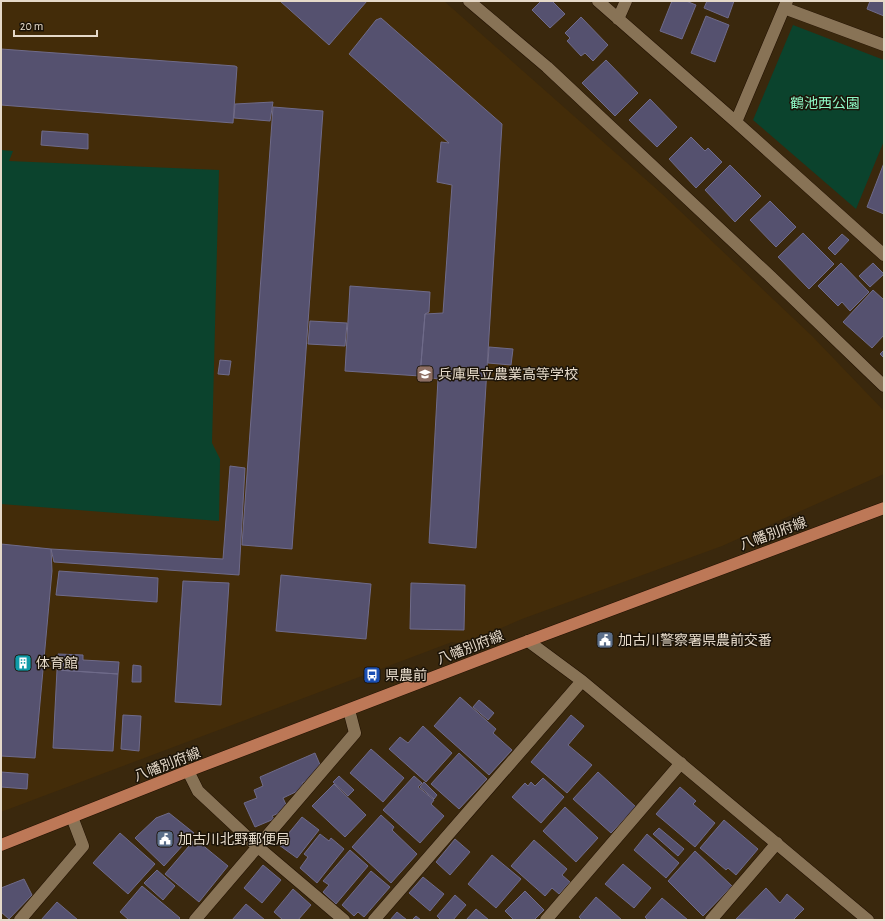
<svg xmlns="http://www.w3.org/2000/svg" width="885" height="921" font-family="'Alegreya Sans','Noto Sans JP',sans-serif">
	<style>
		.built { fill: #432c09 }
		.green { fill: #0b432d }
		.building { fill: #55516f; stroke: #6f6b8a }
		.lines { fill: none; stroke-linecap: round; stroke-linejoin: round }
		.minor-casing { stroke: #211000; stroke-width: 13 }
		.major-casing { stroke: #211000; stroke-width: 13 }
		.minor { stroke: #887356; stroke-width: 12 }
		.major { stroke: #bd7857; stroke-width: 12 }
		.labels { text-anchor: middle; stroke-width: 3; stroke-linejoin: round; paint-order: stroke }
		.park-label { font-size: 14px; fill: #8ef8c5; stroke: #1b1308 }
		.poi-label { font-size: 14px; fill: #e5d9c9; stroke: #1b1308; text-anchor: start }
		.street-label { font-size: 14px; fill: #e5d9c9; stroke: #1b1308 }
	</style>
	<rect width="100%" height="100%" fill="#3a280d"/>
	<!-- built -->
	<path class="built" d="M1,1H444L661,193L812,336L884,411V474L722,546L522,619L464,644L452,642L1,812Z"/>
	<!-- green -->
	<path class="green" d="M793,25L884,60V141L856,209L753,120Z
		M1,150L13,151L9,161L219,170L212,443L220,459L219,521L1,504Z"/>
	<!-- building -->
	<path class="building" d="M280,1H367L329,45Z
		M538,1H552L565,14L550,28L532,10L540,2Z
		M672,1H686L696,5L682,39L660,31Z
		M707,1H734L728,18L704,8Z
		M870,1H884V16L867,9Z
		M706,16L729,25L715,62L691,53Z
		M581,17L608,45L593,61L585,53L581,56L567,41L570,38L565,33Z
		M381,18L502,124L476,548L429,543L438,379L420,376L425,314L443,313L452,185L437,182L441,142L449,143L349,54L376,20Z
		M1,49L235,66L237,67L233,123L1,105Z
		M606,60L638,93L615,116L582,83Z
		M650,99L677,127L657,147L629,120Z
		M273,102L270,121L234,118L235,104Z
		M273,107L323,111L292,549L242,545Z
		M42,131L88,134V149L41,145Z
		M691,137L705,151L708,148L722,162L696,188L669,159Z
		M884,163V214L867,207Z
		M730,165L761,196L735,222L705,190Z
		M770,201L796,227L776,247L750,220Z
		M803,233L834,264L809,289L778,257Z
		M842,234L849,240L835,255L828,248Z
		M841,263L869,292L850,311L842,302L838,306L818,286Z
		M873,263L884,274L870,287L859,276Z
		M350,286L430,292L429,312L425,314L420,376L345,371Z
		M873,290L884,300V335L872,348L843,322Z
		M310,321L347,323L345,346L308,344Z
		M489,347L513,349L511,365L488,363Z
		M884,350V358L880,354Z
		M220,360L231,361L229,375L218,374Z
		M230,466L245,468L239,575L54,562L51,549L223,559Z
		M1,544L51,549L52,571L35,758L1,756Z
		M59,571L158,578L157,602L56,595Z
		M281,575L371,584L366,639L276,631Z
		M183,581L229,583L221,705L175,702Z
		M411,583L465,585L464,630L410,629Z
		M58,654L83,655V660L119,662L118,674L57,670Z
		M133,665L141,666V682H132Z
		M57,670L118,674L113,751L53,748Z
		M460,697L496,729L493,733L512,750L489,775L434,726Z
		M479,700L494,713L488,720L473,707Z
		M123,715L141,716L139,751L121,749Z
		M571,715L584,726L568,745L592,765L567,793L531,762Z
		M423,726L452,753L426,782L389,749L400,737L408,743Z
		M371,749L404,778L383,802L350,773Z
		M315,753L321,767L310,779L302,783L304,788L283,798L288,809L272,816L274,819L255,827L244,803L257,798L254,790L263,786L260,777Z
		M459,753L487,779L459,809L431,784Z
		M1,772L28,774L27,789L1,787Z
		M598,772L636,807L611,833L573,799Z
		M339,776L354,790L348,796L333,782Z
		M414,776L422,783L418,787L434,800L431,804L444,816L420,843L383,810Z
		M543,778L564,797L541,823L512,797L525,783L528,786L531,782L535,786Z
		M424,782L437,795L434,799L420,787Z
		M334,784L366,815L345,837L312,806Z
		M680,787L696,801L693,804L715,823L695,847L656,814Z
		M565,807L598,838L576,862L543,831Z
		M169,813L194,833L164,866L135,838L156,818Z
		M381,815L394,827L392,830L417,854L391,883L352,847Z
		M302,817L319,830L297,858L279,845Z
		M724,820L758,849L736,875L728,868L726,870L700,848Z
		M659,828L684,849L678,856L653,834Z
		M120,833L155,864L128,894L93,863Z
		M320,834L329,841L331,838L344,849L317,883L300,868L308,857L304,854Z
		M647,834L679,863L666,878L634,850Z
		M195,839L228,866L199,902L165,874Z
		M455,839L470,852L450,875L436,862Z
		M534,840L567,869L562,875L570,882L559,894L552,888L545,896L511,866Z
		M350,850L368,866L336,904L323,892L329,885L323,881Z
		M695,851L732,886L703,916L668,881Z
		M492,855L521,879L496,908L468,884Z
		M623,864L651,888L634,908L605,884Z
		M263,865L281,880L262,903L244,888Z
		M157,870L175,886L163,900L144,883Z
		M371,871L390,887L364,917L358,912L354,916L342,905Z
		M423,877L444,894L430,911L409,893Z
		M24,879L32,895L9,919L1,912V888Z
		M142,886L180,918L178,920H129L120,912Z
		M766,888L780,903L787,894L804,909L793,920L736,919Z
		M293,889L311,905L298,920H283L274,912Z
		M525,891L544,910L534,920H514L505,911Z
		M455,895L466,905L453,920H441L437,916Z
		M596,897L622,920H582L579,917Z
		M662,898L688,920H648L645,917Z
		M57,902L78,920H41Z
		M246,904L265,920H232Z
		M476,909L489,920H466Z
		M397,912L407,920H390Z
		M416,916L421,920H412Z"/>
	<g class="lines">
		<!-- minor casing -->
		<g class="minor-casing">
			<path id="minor" d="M469,1L547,67L771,277L884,386
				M598,1L736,122L884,255
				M784,8L884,45
				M618,19L626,1
				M736,122L787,1
				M528,641L582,681L868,920
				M188,771L198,791L258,847L344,920
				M20,920L83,846L72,817
				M195,920L355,733L349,710
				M374,920L582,681
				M546,920L681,763
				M711,920L777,843"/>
		</g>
		<!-- major casing -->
		<g class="major-casing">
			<path id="major" d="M1,845L188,771L528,641L884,508"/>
		</g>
		<!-- minor -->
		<use href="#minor" class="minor"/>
		<!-- major -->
		<use href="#major" class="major"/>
	</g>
	<!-- icons -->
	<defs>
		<g id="school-square" transform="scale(0.9)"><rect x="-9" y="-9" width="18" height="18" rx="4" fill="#8d6e63" stroke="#1b1308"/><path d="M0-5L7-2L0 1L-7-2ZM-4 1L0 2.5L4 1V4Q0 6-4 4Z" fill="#fff"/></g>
		<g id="civic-square" transform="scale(0.9)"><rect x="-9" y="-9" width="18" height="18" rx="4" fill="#5c6f8a" stroke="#1b1308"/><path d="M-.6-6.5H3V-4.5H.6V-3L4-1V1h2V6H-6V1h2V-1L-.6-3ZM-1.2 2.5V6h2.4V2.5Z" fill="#fff"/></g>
		<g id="building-square" transform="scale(0.9)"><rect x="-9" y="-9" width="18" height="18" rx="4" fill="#0f9aa8" stroke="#1b1308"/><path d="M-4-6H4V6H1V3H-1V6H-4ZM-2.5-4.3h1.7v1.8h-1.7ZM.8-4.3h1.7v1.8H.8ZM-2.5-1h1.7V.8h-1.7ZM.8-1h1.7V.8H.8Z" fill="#fff"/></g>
		<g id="bus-square" transform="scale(0.9)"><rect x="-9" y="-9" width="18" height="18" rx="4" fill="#1a4fb4" stroke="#1b1308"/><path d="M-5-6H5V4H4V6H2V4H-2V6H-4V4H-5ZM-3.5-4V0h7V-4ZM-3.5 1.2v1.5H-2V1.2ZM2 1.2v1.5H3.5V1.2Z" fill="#fff"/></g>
	</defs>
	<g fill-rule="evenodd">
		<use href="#school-square" x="425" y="374"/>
		<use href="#civic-square" x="605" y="640"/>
		<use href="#building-square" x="23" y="663"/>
		<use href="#bus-square" x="372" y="675"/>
		<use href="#civic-square" x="165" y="839"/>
	</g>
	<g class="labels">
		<!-- park labels -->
		<g class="park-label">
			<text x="825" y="108">鶴池西公園</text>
		</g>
		<!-- poi labels -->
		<g class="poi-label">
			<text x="438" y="379">兵庫県立農業高等学校</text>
			<text x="618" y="645">加古川警察署県農前交番</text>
			<text x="36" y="668">体育館</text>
			<text x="385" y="680">県農前</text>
			<text x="178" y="844">加古川北野郵便局</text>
		</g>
		<!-- street labels -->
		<g class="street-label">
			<text transform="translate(773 533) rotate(-20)" y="5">八幡別府線</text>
			<text transform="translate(470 647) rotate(-21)" y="5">八幡別府線</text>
			<text transform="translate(167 764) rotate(-21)" y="5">八幡別府線</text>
		</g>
	</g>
	<!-- border -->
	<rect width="885" height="921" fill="none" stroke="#e5d9c9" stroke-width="4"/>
	<!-- scale -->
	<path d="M14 30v6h83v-6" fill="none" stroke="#e5d9c9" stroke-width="2"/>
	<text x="20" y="30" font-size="12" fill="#e5d9c9" stroke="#1b1308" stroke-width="3" paint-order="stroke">20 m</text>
</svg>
